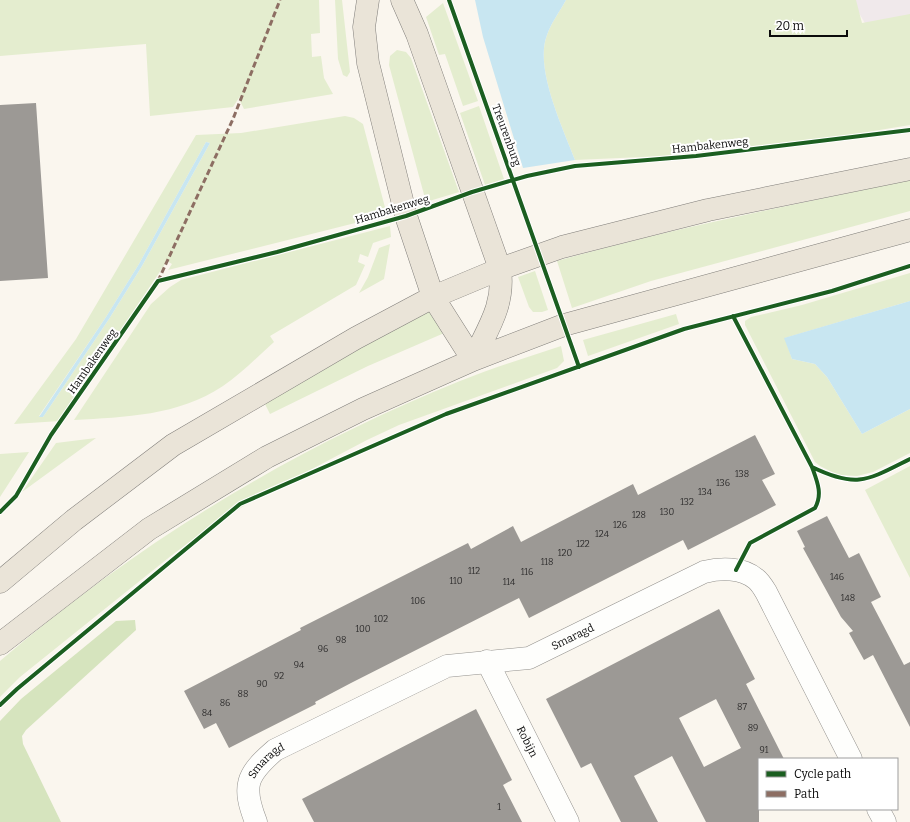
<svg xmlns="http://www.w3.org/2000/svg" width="910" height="822" font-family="Bitter,serif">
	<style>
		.industrial { fill: #f0e9eb }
		.green { fill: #e4edcf; fill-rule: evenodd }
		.forest { fill: #d6e4be }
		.water { fill: #c8e6f1 }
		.building { fill: #9c9995; fill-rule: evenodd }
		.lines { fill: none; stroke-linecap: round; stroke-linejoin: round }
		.minor-casing { stroke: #93918d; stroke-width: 23 }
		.major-casing { stroke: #807e7a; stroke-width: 23 }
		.minor { stroke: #fefefc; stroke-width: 22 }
		.major { stroke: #eae4d8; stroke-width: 22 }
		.quiet { stroke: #8d6e63; stroke-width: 3; stroke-dasharray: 6 3; stroke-linecap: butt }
		.cycleway-casing { stroke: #fff; stroke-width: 6 }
		.cycleway { stroke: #1b5e20; stroke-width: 4 }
		.labels { text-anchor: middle; stroke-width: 4; stroke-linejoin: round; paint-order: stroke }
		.number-label { font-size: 9px; fill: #2f2e2e }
		.street-label { font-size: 11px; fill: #0b0b0b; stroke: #fff }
	</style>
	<rect width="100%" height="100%" fill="#faf6ee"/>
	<!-- industrial -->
	<path class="industrial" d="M851,0H910V73L897,76Z"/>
	<!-- green -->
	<path class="green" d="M0,0H319L320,33L311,34L312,57L321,56L324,78L333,94L244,109L239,99L242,93L233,107L150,116L146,44L0,56Z
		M335,0H342L350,72L347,77L343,75L338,59Z
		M566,0H856L862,23L910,14V125L849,135L665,156L575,160C563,128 534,68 547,35C551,23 560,11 566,0Z
		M443,3L478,101L463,106L445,54L439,55L426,17Z
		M397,50L406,52L411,58L459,192L426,202L389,65L390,56Z
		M479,106L504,179L485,185L460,113Z
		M345,116L354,118L363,124L387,215L168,270L172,264L167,261L60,421L14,424L76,339L196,135L241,133ZM206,142L210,143L142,266L109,319L43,417L39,416L106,317L139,264Z
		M910,180V211L651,281L572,308L557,261C673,228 792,205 910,180Z
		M390,226L391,237L373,243L368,257L360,254L358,262L365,265L356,285L270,336L274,342C257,357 241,374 223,386C178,416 125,417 74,420L151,304L170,287L181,280Z
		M390,244L384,279L359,293L368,277L379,248Z
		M535,271L548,310L542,312H533L529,307L518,277Z
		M910,273V301L785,338L792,359L815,364L827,377L862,434L910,409V453L873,472L857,476L838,475L820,466L815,462L745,325V321L751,317L802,305Z
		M435,309L444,332L442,334L368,366L270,414L265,404L404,323Z
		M676,314L679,324L588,356L583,340Z
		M561,346L564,361L557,368L399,425L367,440L253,500L199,535L172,555L20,677L0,697V661C138,543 291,449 460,381C493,368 527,357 561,346Z
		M96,438L22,492L56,443Z
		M29,452L0,497V454Z
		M910,466V578L865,490Z"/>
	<!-- forest -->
	<path class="forest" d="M135,620L136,630L26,730L22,736L23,744L61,822H0V721L21,699L116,621Z"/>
	<!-- water -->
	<path class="water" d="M475,0H566C560,11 551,23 547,35C534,68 563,128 575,160L523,168L483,37Z
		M206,142L210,143L142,266L109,319L43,417H39L106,317L139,264Z
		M910,301V409L862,434L827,377L815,364L792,359L784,338Z"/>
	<!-- building -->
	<path class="building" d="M36,103L48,278L0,281V105Z
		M755,435L775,474L762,480L776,505L688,550L683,540L529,618L519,598L351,683L315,702L316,704L229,748L216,723L204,729L184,691L301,630L300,628L468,543L471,549L513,526L521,542L633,484L638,495Z
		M827,516L849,558L859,553L881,597L871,602L904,665L910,662V727L873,655L864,660L849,633L853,631L841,617L803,548L805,547L797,531Z
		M719,609L755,679L746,684L784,759H759V822H706L672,756L634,776L658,822H621L591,763L581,768L546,699ZM716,699L741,748L704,767L679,718Z
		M476,709L512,780L503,785L522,822H314L302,799Z"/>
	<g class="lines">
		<!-- minor casing -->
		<g class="minor-casing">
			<g id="minor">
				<path id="s1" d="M487,661L568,822"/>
				<path d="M878,809L885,822"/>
				<path id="s2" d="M256,822C242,786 246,775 275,750L447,666L529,658L704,572C720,568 742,567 756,579C760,582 763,587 766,592L851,759"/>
			</g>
		</g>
		<!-- major casing -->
		<g class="major-casing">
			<path id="major" d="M368,0L364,27L368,63L406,216L433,297L473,360
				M402,0L417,34L500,269C505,305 488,328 473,360
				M0,582L74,520L173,445L356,338L433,297L500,269L562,247L708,210L910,169
				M0,644L149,529L267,457L363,409L473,360L564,325L910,230"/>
		</g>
		<!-- minor -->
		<use href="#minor" class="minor"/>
		<!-- major -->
		<use href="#major" class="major"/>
		<!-- quiet -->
		<path class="quiet" d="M158,281L233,119L280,0"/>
		<!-- cycleway casing -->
		<g class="cycleway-casing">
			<path id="cycleway" d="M449,0L579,367
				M733,316L812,467C857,489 868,480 910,459
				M0,512L16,496L51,435L158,281L277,252L406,216L472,192L527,176L575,166L696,156L910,130
				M736,570L750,543L815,508C823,494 817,481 812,467
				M0,705L17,689L240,504L446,414L684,329L832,291L910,266"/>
		</g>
		<!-- cycleway -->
		<use href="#cycleway" class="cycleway"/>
	</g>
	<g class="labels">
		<!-- number labels -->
		<g class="number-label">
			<text x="742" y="477">138</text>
			<text x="723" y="486">136</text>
			<text x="705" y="495">134</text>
			<text x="687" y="505">132</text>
			<text x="667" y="515">130</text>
			<text x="639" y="518">128</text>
			<text x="620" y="528">126</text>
			<text x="602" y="537">124</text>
			<text x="583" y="547">122</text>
			<text x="565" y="556">120</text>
			<text x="547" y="565">118</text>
			<text x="474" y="574">112</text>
			<text x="527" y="575">116</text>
			<text x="837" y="580">146</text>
			<text x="456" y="584">110</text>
			<text x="509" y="585">114</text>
			<text x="848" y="601">148</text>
			<text x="418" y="604">106</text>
			<text x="381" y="622">102</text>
			<text x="363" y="632">100</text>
			<text x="341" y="643">98</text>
			<text x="323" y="652">96</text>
			<text x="299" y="668">94</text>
			<text x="279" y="679">92</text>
			<text x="262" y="687">90</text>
			<text x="243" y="697">88</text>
			<text x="225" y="706">86</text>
			<text x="742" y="710">87</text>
			<text x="207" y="716">84</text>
			<text x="753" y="731">89</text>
			<text x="764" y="753">91</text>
			<text x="499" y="810">1</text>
		</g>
		<!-- street labels -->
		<g class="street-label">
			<text transform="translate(507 135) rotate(70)" y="4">Treurenburg</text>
			<text transform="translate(710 145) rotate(-6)" y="4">Hambakenweg</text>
			<text transform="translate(392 209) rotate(-17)" y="4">Hambakenweg</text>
			<text transform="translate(92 361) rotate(-55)" y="4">Hambakenweg</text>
			<text dy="4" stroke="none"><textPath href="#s2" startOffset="405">Smaragd</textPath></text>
			<text dy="4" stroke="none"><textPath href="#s1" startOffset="90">Robijn</textPath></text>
			<text dy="4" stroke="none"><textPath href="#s2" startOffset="69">Smaragd</textPath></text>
		</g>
	</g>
	<!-- legend -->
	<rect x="758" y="758" width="140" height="52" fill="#ffffff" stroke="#9d9d9d"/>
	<rect x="766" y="771" width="20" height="6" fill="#1b5e20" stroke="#9d9d9d"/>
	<text x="794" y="778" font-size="12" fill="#0b0b0b">Cycle path</text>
	<rect x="766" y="791" width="20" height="6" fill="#8d6e63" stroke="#9d9d9d"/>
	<text x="794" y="798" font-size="12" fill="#0b0b0b">Path</text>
	<!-- scale -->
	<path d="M770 30v6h77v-6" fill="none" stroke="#0b0b0b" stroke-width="2"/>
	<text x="776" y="30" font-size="12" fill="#0b0b0b" stroke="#ffffff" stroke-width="3" paint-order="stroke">20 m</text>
</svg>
